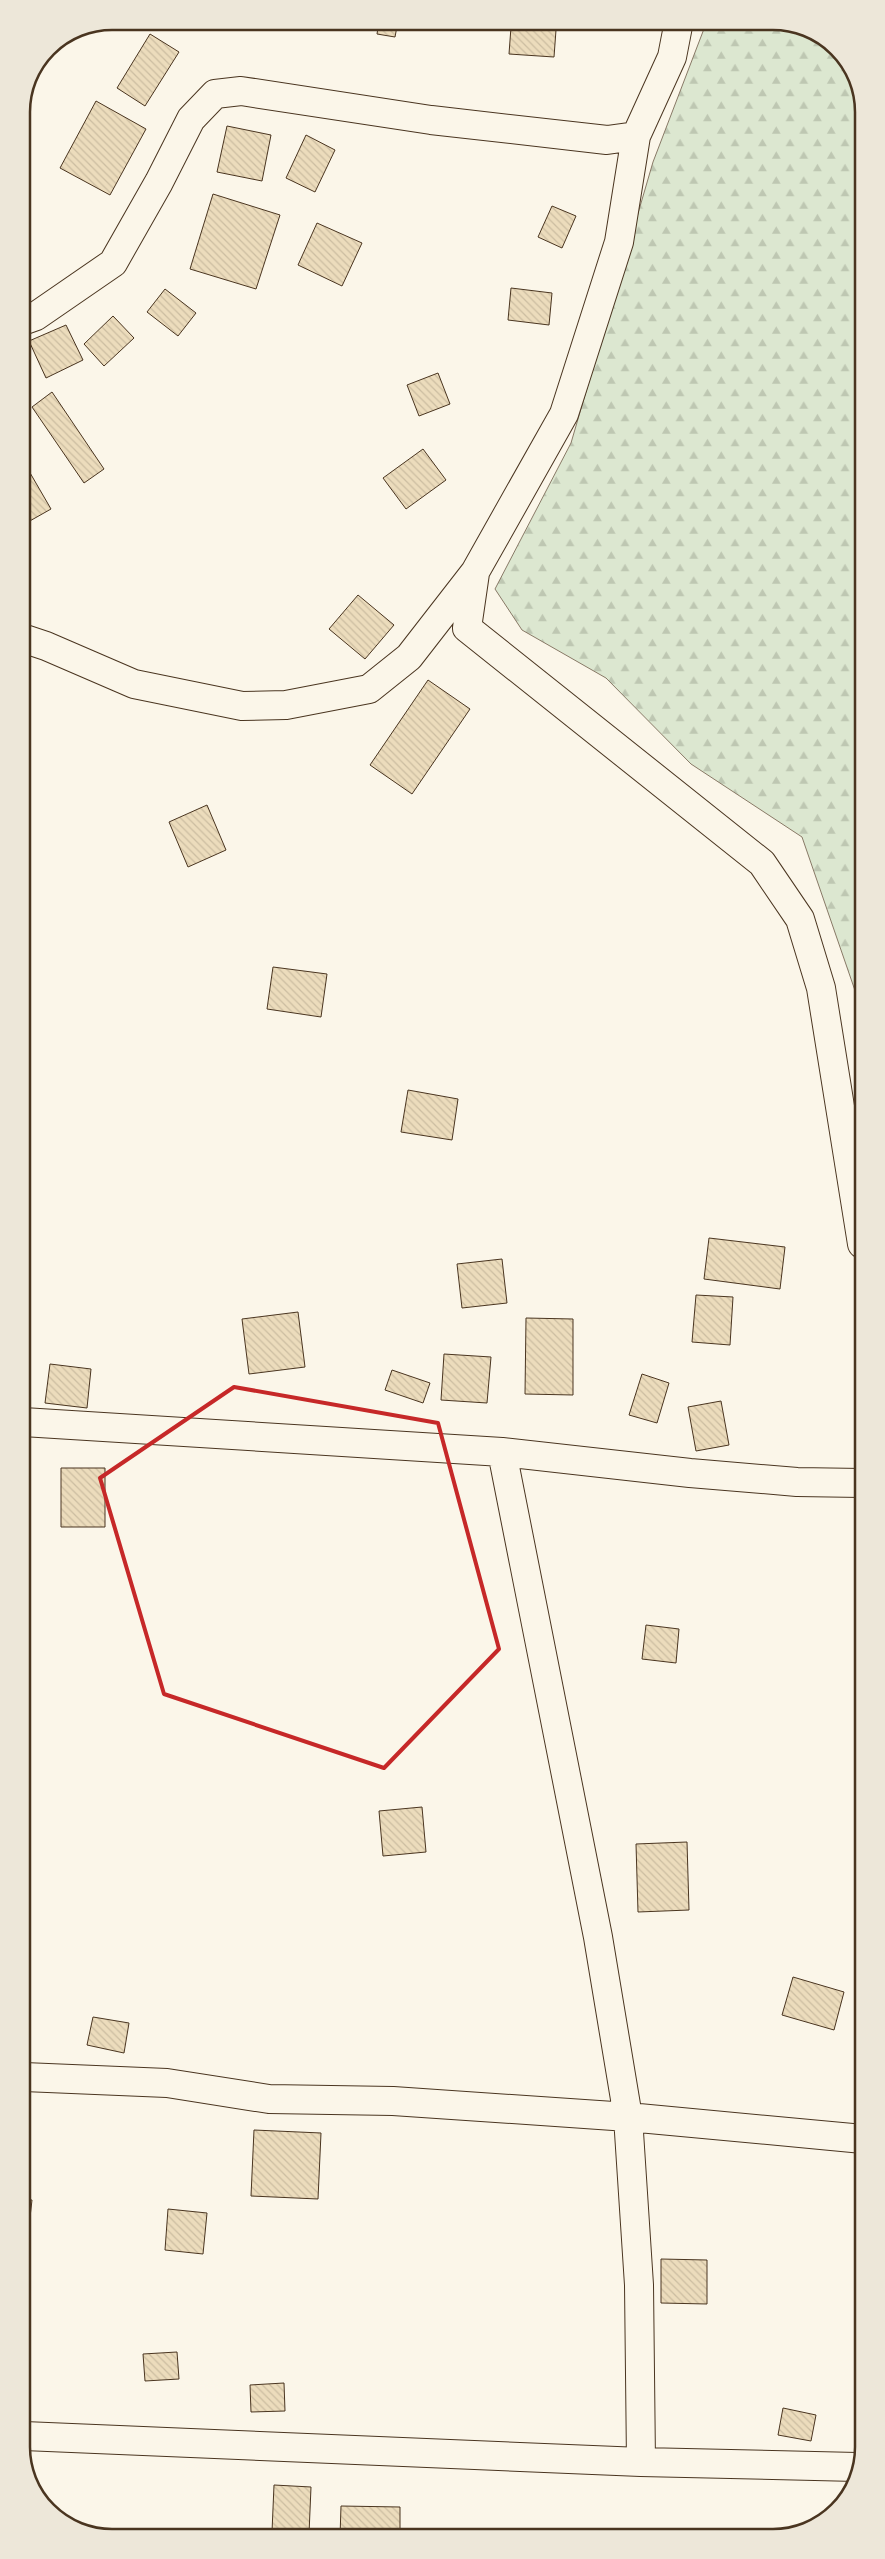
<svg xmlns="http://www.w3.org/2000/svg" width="885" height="2559" font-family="'Open Sans',sans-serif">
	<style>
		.forest { fill: url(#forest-firs); stroke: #887966 }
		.building { fill: url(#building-back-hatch); stroke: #4a3520 }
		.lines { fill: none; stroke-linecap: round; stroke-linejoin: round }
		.minor-casing { stroke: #4a3520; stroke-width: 30 }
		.minor { stroke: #fbf6e9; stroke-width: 28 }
		.marked { fill: none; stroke: #c62828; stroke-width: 4; stroke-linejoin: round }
		.rim { fill: none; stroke: #4a3520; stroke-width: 2.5 }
	</style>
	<defs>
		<pattern id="forest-firs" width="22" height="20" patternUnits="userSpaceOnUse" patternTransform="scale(1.25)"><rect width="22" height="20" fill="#dce7d0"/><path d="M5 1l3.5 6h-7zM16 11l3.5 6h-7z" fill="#bec7b2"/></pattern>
		<pattern id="building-back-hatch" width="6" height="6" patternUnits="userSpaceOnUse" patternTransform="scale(1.25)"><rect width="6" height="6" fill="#ecdcbc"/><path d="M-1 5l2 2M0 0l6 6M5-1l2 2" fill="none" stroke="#ccbda1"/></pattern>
	</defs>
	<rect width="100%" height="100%" fill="#fbf6e9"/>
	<!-- forest -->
	<path class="forest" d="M707,21H779L828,40L861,89L862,1020L860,1005L802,837L691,764L606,678L522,630L495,589L571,443L653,162Z"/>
	<!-- building -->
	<path class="building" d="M379,21H398L395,37L377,34Z
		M511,27L556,30L554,57L509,54Z
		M150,34L179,52L145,106L117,88Z
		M96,101L146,129L110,195L60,168Z
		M227,126L271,135L262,181L217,172Z
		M306,135L335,150L315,192L286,178Z
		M213,194L280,215L256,289L190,269Z
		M552,206L576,216L562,248L538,237Z
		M317,223L362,243L342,286L298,265Z
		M511,288L552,293L549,325L508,320Z
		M165,289L196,313L178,336L147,312Z
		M113,316L134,338L104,366L84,344Z
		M66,325L83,360L46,378L29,341Z
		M438,373L450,404L419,416L407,385Z
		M52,392L104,469L84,483L32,407Z
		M423,449L446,480L406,509L383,478Z
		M22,459L51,509L28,522L22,511Z
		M358,595L394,625L365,659L329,629Z
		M428,680L470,709L412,794L370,765Z
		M207,805L226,850L188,867L169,822Z
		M273,967L327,974L321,1017L267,1009Z
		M408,1090L458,1099L452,1140L401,1132Z
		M709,1238L785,1247L780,1289L704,1279Z
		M502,1259L507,1303L462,1308L457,1264Z
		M696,1295L733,1297L730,1345L692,1342Z
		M298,1312L305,1367L249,1374L242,1319Z
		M526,1318L573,1319V1395L525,1394Z
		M444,1354L491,1357L487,1403L441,1400Z
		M50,1364L91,1369L87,1408L45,1403Z
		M392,1370L430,1383L423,1403L385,1390Z
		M642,1374L669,1383L657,1423L629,1415Z
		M721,1401L729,1445L696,1451L688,1407Z
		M61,1468H105V1527H61Z
		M646,1625L679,1629L676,1663L642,1659Z
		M422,1807L426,1852L383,1856L379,1811Z
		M687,1842L689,1910L638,1912L636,1844Z
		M793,1977L844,1992L834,2030L782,2015Z
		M24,1991L27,2022H24Z
		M93,2017L129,2023L124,2053L87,2045Z
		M254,2130L321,2133L318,2199L251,2196Z
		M24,2199L32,2200L29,2226L24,2225Z
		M168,2209L207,2213L203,2254L165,2250Z
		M661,2259L707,2260V2304L661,2303Z
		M177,2352L179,2379L145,2381L143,2354Z
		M284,2383L285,2411L251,2412L250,2385Z
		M783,2408L816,2415L811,2441L778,2435Z
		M274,2485L311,2487L309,2534L272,2532Z
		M341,2506L400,2507V2536L340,2537Z"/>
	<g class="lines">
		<!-- minor casing -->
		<g class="minor-casing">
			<path id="minor" d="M22,321L36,316L113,263L159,182L191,119L215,94L241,91L431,120L607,140L636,136
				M475,573L467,628L762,863L800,919L821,988L862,1244
				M22,638L46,646L134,684L242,706L286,705L369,689L409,657L475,572L564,414L619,242L636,136L672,57L679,21
				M23,1422L502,1452L690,1473L797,1482L862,1483
				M502,1452L598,1937L628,2117L639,2285L641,2462
				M24,2077L167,2083L269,2099L393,2101L628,2117L863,2139
				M24,2436L641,2462L857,2467"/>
		</g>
		<!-- minor -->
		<use href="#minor" class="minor"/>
	</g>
	<!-- marked area -->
	<path class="marked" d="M234,1387L438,1423L499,1649L384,1768L164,1694L100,1478Z"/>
	<!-- crop -->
	<path d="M0 0H885V2559H0ZM112 30H773A82 82 0 0 1 855 112V2447A82 82 0 0 1 773 2529H112A82 82 0 0 1 30 2447V112A82 82 0 0 1 112 30Z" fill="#ede7d9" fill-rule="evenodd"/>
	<path class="rim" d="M112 30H773A82 82 0 0 1 855 112V2447A82 82 0 0 1 773 2529H112A82 82 0 0 1 30 2447V112A82 82 0 0 1 112 30Z"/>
</svg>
